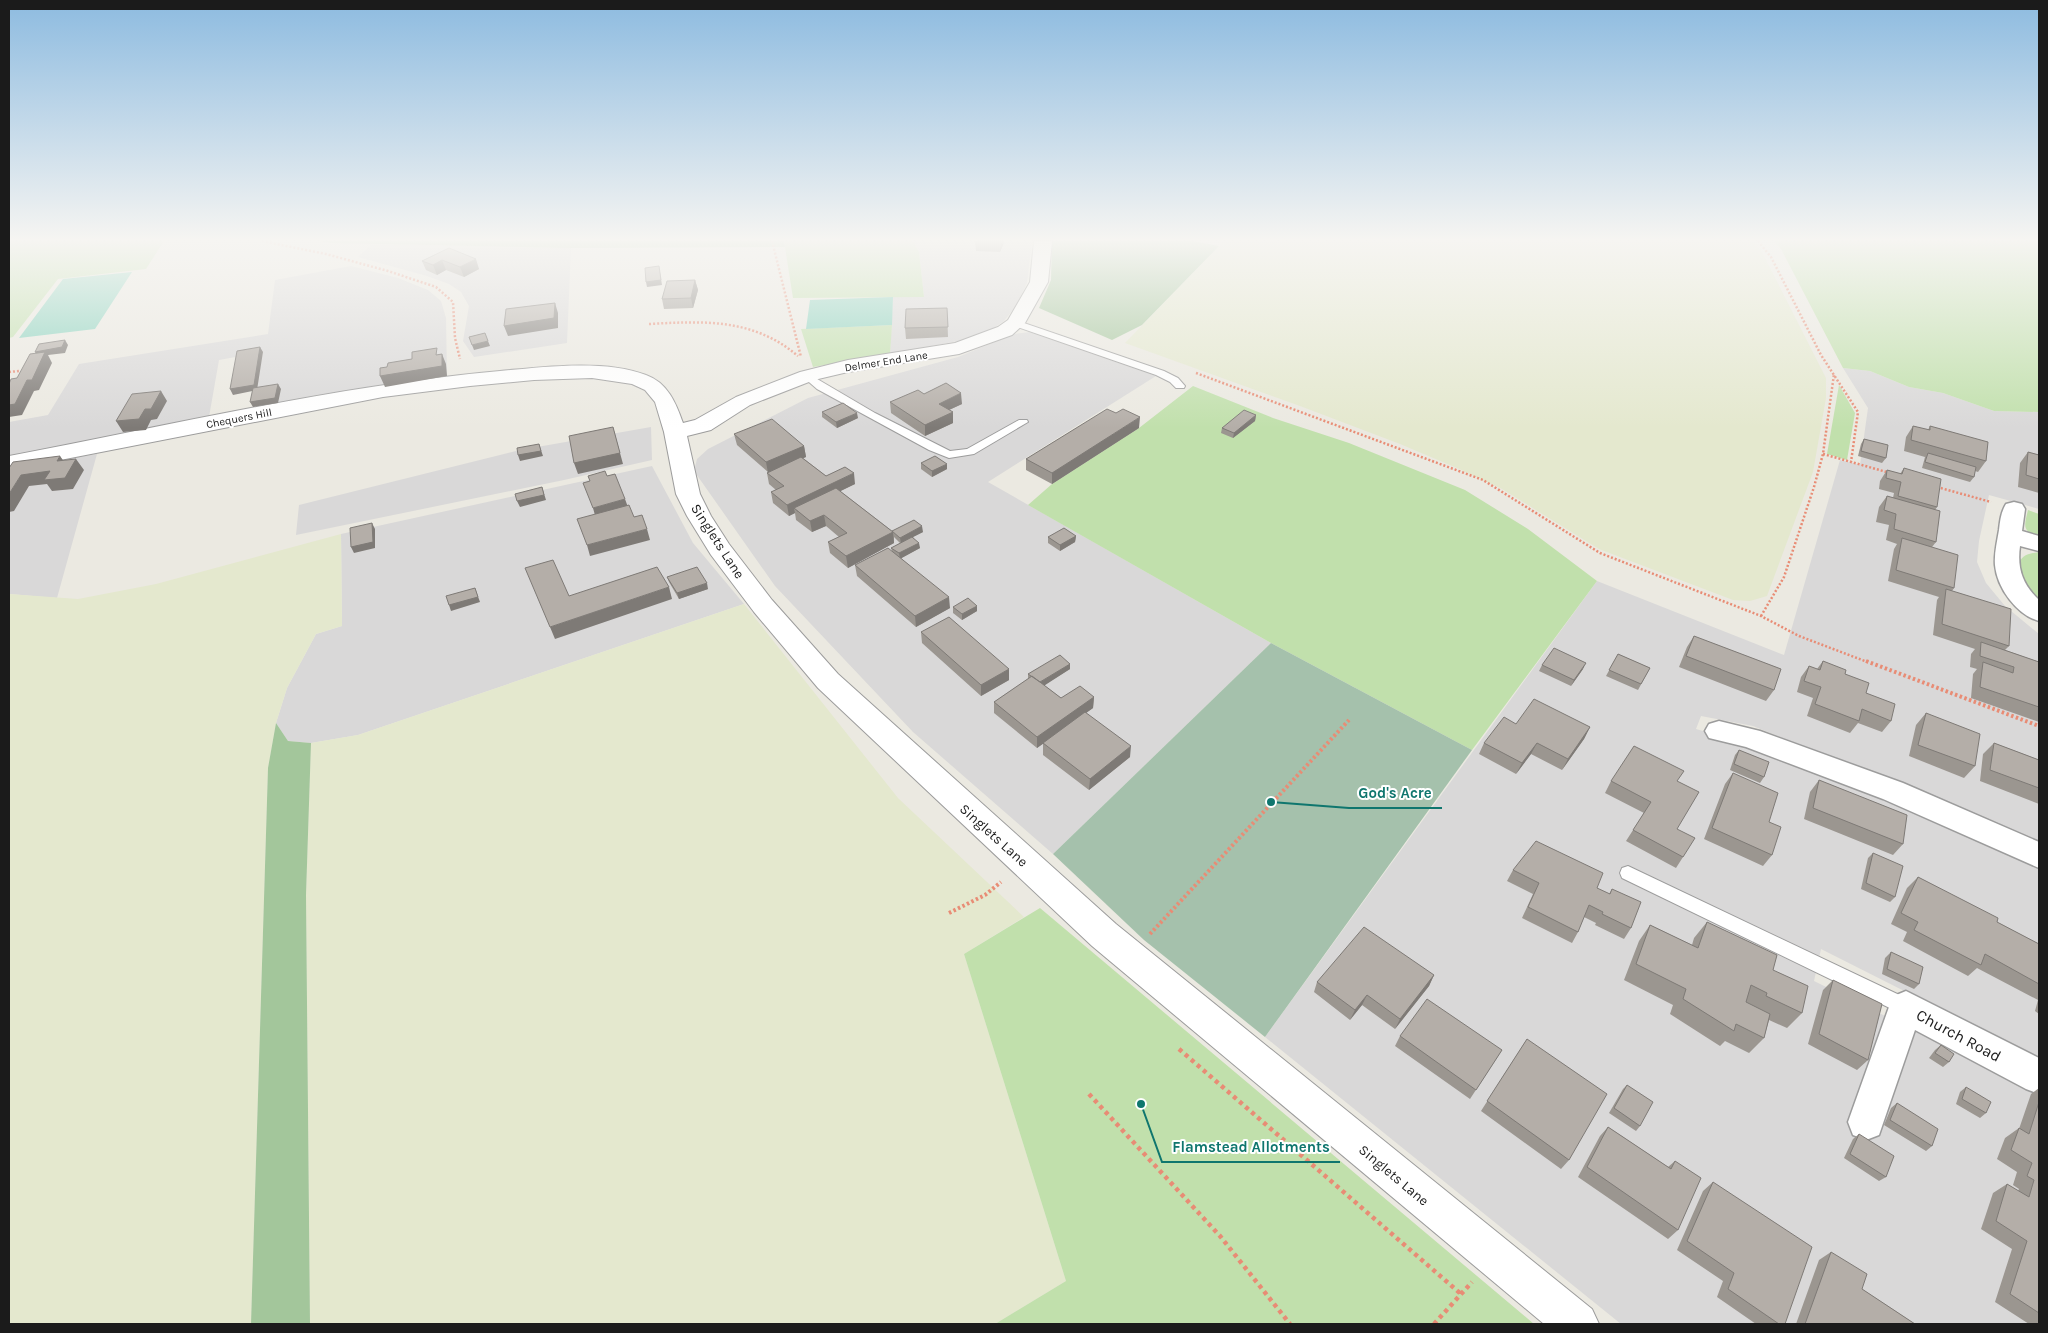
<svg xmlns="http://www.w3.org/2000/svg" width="2048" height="1333" font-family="Karla,sans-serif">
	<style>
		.residential { fill: #d9d8d8 }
		.farmland { fill: #e4e8ce }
		.grass { fill: #c1e0ac }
		.forest { fill: #a3c69b }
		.cemetery { fill: #a5c1ac }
		.pitch { fill: #87d2bd }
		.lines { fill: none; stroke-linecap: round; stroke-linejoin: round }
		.service-casing { stroke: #9c9c9c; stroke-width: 2 }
		.minor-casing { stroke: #9c9c9c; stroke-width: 3 }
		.tertiary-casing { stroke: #9c9c9c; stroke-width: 2 }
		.path-far2 { stroke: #e88c75; stroke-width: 2.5; stroke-dasharray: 2 2; stroke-linecap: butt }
		.path-far1 { stroke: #e88c75; stroke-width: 4; stroke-dasharray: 2.5 2.5; stroke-linecap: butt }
		.path { stroke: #e88c75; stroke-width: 4.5; stroke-dasharray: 4 4; stroke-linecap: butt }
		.service { fill: #fff; fill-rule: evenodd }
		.minor { fill: #fff; fill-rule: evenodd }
		.tertiary { fill: #fff; fill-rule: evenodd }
		.wall { fill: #9b9690 }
		.shaded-wall { fill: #7e7a76 }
		.building { fill: #b4aea8; stroke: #7e7a76 }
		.labels { text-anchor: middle; stroke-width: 4; stroke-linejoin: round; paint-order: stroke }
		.far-street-label { font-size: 11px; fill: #1b1b1b; stroke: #fff }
		.street-label { font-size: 14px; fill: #1b1b1b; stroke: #fff }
		.near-street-label { font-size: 16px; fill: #1b1b1b; stroke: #fff }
		.leader { fill: none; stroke: #0f766e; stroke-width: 2 }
		.callout-dot { fill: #0f766e; stroke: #fff; stroke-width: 2 }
		.callout-label { font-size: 15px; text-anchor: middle; font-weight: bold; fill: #0f766e; stroke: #fff; stroke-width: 4; stroke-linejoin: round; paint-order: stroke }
	</style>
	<rect width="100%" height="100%" fill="#ebe9e1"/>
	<!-- residential -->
	<path class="residential" d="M913,241H1032L1027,283L1016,306L1004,321L986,333L958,341L890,354L893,297H924L919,252Z
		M372,244L571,248L567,343L474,357L463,341L469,306L461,292L449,284L427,276L358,257Z
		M351,266L398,278L428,290L441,301L446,318L447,376L253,407L263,352L219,360L209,417L46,450L9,455V422L48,415L79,364L268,334L275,280Z
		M1030,332L1156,376L988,482L1271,643L1053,854L913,732L775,586L694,471L697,459L708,449L808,398L958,357L1014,334Z
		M1843,368L1870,371L1909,387L1943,393L1994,411L2039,412V509L1989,495L1979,541L1977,562L1986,583L2005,606L2039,634V843L1753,726L1701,716L1696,729L1762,748L1908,808L2039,867V1059L1821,949L1814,981L1942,1044L2039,1096V1324H1621L1265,1037L1597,581L1784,655L1840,460L1860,465L1868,408Z
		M651,427L652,460L564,480L296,535L299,505L520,450Z
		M97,454L57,598L9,594V468Z
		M652,466L693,543L744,604L358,735L311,743L288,741L276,723L287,688L316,634L342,626L341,534Z"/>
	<!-- farmland -->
	<path class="farmland" d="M1224,241H1753L1763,254L1826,378V398L1813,472L1767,596L1750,601L1733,600L1599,549L1502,489L1457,468L1400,444L1300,406L1125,343Z
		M341,534L342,626L316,634L287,688L276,723L268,768L251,1324H9V594L78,599L156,584Z
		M744,604L898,798L1024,917L964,954L1066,1281L995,1324H310L306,895L311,743L358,735Z"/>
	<!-- grass -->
	<path class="grass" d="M9,241H164L146,269L58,279L13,337L9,338Z
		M784,241H913L919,252L924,297L793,298Z
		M1774,241H2039V412L1994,411L1943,393L1909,387L1870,371L1843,368L1781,249Z
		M892,325L890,354L813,367L801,329Z
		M1839,385L1855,413L1847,460L1827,454Z
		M1193,386L1273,418L1349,443L1465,490L1528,529L1597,581L1472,750L1271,643L1028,505L1052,484L1139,428Z
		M2028,510L2039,514V538C2022,530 2024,527 2028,510Z
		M2039,552V603L2029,593L2017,568C2021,555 2027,554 2039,552Z
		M1040,908L1534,1324H995L1066,1281L964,954Z"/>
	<!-- forest -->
	<path class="forest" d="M319,241H784L785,247L571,248L330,243Z
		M1052,241H1193L1219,246L1142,325L1112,340L1039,308L1051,280Z
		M276,723L288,741L311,743L306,895L310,1324H251L268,768Z"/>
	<!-- cemetery -->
	<path class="cemetery" d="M1271,643L1472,750L1265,1037L1144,940L1053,854Z"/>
	<!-- pitch -->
	<path class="pitch" d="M132,272L95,329L19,338L63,279Z
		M893,297L892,325L806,329L810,300Z"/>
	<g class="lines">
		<!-- service casing -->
		<g class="service-casing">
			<path id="service" d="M1015,320L1164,371L1178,378L1185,386L1184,388H1176L1170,382L1156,375L1012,325L1010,323Z
				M807,373L875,413L950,451L967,449L1019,420H1027L1028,422L974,454L949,458L929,450L817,389L802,376Z
				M1628,866L1912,1001L1915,1007L1912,1013L1906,1015L1900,1013L1622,878L1620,873L1622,868Z"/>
		</g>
		<!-- minor casing -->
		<g class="minor-casing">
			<path id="minor" d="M2014,502L2022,504L2025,509L2022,531L2039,536V551L2020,546C2017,568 2022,584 2039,600V621C2017,615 1997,588 1995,565C1994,554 1997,542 1999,530C2000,521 2001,512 2006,504Z
				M1719,721L1760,731L1903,783L2039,842V868L1883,799L1746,747L1709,738L1705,731L1709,724Z
				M1906,991L2039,1058V1094L2026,1089L1915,1030L1879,1135L1866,1140L1853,1135L1848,1122L1889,1007L1894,996Z"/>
		</g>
		<!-- tertiary casing -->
		<g class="tertiary-casing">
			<path id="tertiary" d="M1034,241H1052L1048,282L1025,323L1012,335L959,354L848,372L814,380L750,405L711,430L687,436L700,494L711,516L729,544L772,600L838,674L1116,924L1592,1309L1599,1324H1544L1092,946L818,688L754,612L711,555L687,516L676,494L664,432L655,402L645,390L632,384L592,378L534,380L470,386L383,397L9,470V456C172,425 334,386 500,371C543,367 605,359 646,375C668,383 676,403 683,423L695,420L736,397L800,372L848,360L955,343L998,327L1008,320L1030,282Z"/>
		</g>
		<!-- path-far2 -->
		<path class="path-far2" d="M262,241L326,254L388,271L436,287L453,302L455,338L460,359
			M772,241L801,357
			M1758,241L1771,257L1821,355L1858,412L1851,462
			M649,324C704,321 753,318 798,356
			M9,372L19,371
			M1196,373L1483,480L1600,553L1761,616L1799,636L1870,663
			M1823,454L1890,473
			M1937,487L1991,502
			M1761,616L1784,577L1814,487L1823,454L1834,374"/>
		<!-- path-far1 -->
		<path class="path-far1" d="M1866,661L2039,726
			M949,913L985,895L1001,882
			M1150,934L1349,720"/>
		<!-- path -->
		<path class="path" d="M1179,1049L1461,1294
			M1089,1094L1220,1236L1290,1324
			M1434,1324L1472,1282"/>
		<!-- service -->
		<use href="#service" class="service"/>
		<!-- minor -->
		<use href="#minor" class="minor"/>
		<!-- tertiary -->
		<use href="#tertiary" class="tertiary"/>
	</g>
	<!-- wall -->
	<path class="wall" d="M1004,241L1000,252L976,251L975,242L973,241Z
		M449,248L479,269L464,277L446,270L437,275L426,270L422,261Z
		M695,280L698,290L693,308L664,309L662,299Z
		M947,308L948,337L906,339L905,328Z
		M924,394L962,404L949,410L953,412V423L925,436L891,413L890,402Z
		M822,412L858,418L837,428L822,417Z
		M1256,415L1255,421L1233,438L1221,433L1222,428Z
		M1913,426L1928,430L1930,426L1986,461L1978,472L1975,471L1974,477L1970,482L1922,468L1925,457L1904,451L1906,437Z
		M1139,428L1052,484L1026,470V459Z
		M734,434L804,446L806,457L803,458L826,476L855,484L840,491L892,531L923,532L913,537L920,548L901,558L950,608L916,627L857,576L855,565L892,551L891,548L900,543L894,537V543L848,568L830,553L828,542L839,537L826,526L812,532L796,520L795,513L789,516L773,503L771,492L776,490L769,484L767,473L768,472L737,445Z
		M1864,439L1886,458L1882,463L1858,456L1861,444Z
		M2028,452L2039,455V493L2018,487L2020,463Z
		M921,463L947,469L932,477L921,469Z
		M1904,468L1937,507L1935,510L1936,542L1932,547L1954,588L1952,591L2009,646L2005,650L2039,662V722L1971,698L1973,674L1977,669L1970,667L1971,654L1975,649L1933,635L1937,600L1939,597L1888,581L1894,549L1897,544L1886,540L1889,525L1876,522L1879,507L1887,496L1893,498L1894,493L1879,489L1880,481L1887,470L1900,474Z
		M1076,536L1075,542L1060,551L1048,543V537Z
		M667,577L708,589L679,599L669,582Z
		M953,607L977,611L962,620L953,613Z
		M921,632L1009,680L981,696L922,643Z
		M1694,636L1774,690L1766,701L1679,667L1687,647Z
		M1618,654L1650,668L1638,690L1606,676Z
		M1823,661L1845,674L1866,693L1891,721L1882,732L1858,723L1850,733L1807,716L1813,698L1797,692L1801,677L1809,666L1817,669Z
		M1070,664V669L1044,685L1061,698L1094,697L1093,708L1086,713L1130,757L1089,790L1043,755V743H1044L1037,748L994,713V702L1028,679V674Z
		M1542,665L1583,669L1571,686L1539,671Z
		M1926,713L1975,766L1964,778L1909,756L1916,725Z
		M1516,724L1590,727L1584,739L1562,770L1531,754L1516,774L1479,754L1484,743Z
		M1994,743L2039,760V804L1980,781L1983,754Z
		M1739,750L1764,777L1760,783L1730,770L1735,755Z
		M1733,773L1769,822L1772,855L1763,866L1704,839L1725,784Z
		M1819,780L1903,844L1893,855L1804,819L1810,792Z
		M1611,781H1677V829L1683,857L1676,868L1626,841L1644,813L1605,793Z
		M1873,853L1895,897L1890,902L1861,889L1868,858Z
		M1513,870L1597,888L1609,894L1612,889L1631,928L1624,939L1595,925L1596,923L1584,917L1578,932L1572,943L1522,918L1533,894L1507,881Z
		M1918,877L1997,922L2039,944V1014L2035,1011L2038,1000L1977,968L1968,976L1903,941L1907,932L1891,924L1907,888Z
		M1707,922L1773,970L1802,1013L1787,1028L1769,1020L1764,1038L1749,1053L1725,1041L1720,1046L1670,1014L1673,1005L1624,980L1639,941L1650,925L1692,945L1694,938Z
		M1891,952L1919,984L1914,989L1882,974L1885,958Z
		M1434,975L1429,986L1395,1029L1362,1005L1350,1020L1314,992L1317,982Z
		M1833,980L1868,1060L1857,1070L1808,1044L1823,990Z
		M1400,1036L1502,1050L1470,1099L1395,1046Z
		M1527,1039L1569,1160L1561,1169L1481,1111Z
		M1941,1045L1949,1062L1943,1067L1929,1058L1935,1050Z
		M1627,1085L1640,1126L1636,1131L1609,1113L1623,1089Z
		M1966,1087L1986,1113L1980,1118L1956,1104L1960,1092Z
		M2039,1088V1324H2029L1995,1302L2012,1249L1981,1229L1993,1193L2007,1184L2018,1191L2019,1189L2013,1185L2017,1172L1997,1159L2005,1138L2019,1128V1129L2031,1094Z
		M1897,1103L1932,1146L1926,1151L1884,1125L1891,1108Z
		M1608,1127L1668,1167L1675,1161L1678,1230L1668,1239L1578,1177L1600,1136Z
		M1859,1134L1886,1177L1879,1181L1844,1158L1853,1139Z
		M1713,1182L1785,1324H1756L1717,1297L1723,1281L1677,1250L1703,1191Z
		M1831,1252L1862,1289L1915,1324H1796L1819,1260Z"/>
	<!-- shaded-wall -->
	<path class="shaded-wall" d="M1001,241H1004V243L1000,252Z
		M476,259L479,269L464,277L460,267Z
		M442,260L446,270L437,275L433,265Z
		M659,266L662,285L647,287L646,282Z
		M695,280L698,290L693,308L691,298Z
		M555,303L558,313V328L508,336L504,326Z
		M65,340L68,345L65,353L48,355L52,363L39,390L34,391L22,415L9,417V405L38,357L35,352Z
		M488,341L490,346L474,350L472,345Z
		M260,347L263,352L257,390L233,395L230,389Z
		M442,354L446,364L447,376L385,387L380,376Z
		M278,384L281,389L278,403L253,407L250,402Z
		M161,391L167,401L157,419L151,420L146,430L123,432L116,421L145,409Z
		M961,393L962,404L940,414L939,404Z
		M953,412V423L925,436V425Z
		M857,413L858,418L837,428L836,422Z
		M1256,415L1255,421L1233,438L1234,433Z
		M1140,417L1139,428L1052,484V473Z
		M613,427L623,464L578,474L574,463Z
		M539,444L543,456L520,461L518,455Z
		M804,446L806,457L768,473L766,462Z
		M60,456L68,467L57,461Z
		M76,459L84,470L73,489L52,491L47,484L29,486L14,511L9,512V494L21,475Z
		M947,464V469L932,477V471Z
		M854,473L855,484L798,512L794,508L795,513L789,516L787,505Z
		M542,487L546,500L520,507L517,501Z
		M625,499L629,510L596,519L593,508Z
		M824,515L826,526L812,532L810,521Z
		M372,523L375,529V548L354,553L351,547Z
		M922,526L923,532L901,543L900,538Z
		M647,529L650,540L590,556L587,545Z
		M893,532L894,543L848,568L846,556Z
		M1076,536L1075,542L1060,551V545Z
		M919,543L920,548L900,559L899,553Z
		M707,583L708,589L679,599L677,593Z
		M669,587L672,599L555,639L550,627Z
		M475,588L480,602L451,611L449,605Z
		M949,597L950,608L916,627L915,616Z
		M977,606V611L962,620V614Z
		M1586,663L1583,669L1571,686L1574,680Z
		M1070,664V669L1039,689V683Z
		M1009,669V680L981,696V685Z
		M1094,697L1093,708L1037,748V737Z
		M1590,727L1584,739L1562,770L1568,759Z
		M1537,743L1531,754L1516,774L1522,763Z
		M1131,746L1130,757L1089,790L1090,779Z
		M1434,975L1429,986L1395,1029L1400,1019Z
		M1367,995L1362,1005L1350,1020L1355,1010Z"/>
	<!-- building -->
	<path class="building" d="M979,241H1001L1000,243Z
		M449,248L476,259L460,267L442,260L433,265L422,261Z
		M659,266L661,280L646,282L645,268Z
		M695,280L691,298L662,299L667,281Z
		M555,303L554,318L504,326L506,309Z
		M947,308L948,327L905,328L906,309Z
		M485,333L488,341L472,345L469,337Z
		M65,340L62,347L35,352L39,344Z
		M260,347L254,385L230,389L237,351Z
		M437,348L436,355L442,354V366L380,376V368L387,367L388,363L412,359V352Z
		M45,352L32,380H27L15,404L9,405V384L11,379L17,378L30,354Z
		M946,383L961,393L939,404L953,412L925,425L890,402L918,390L924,394Z
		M278,384L275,398L250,402L253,388Z
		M161,391L151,409H145L139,419L116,421L132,394Z
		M843,403L857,413L836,422L822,412Z
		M1107,409L1116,413L1123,409L1140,417L1052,473L1026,459Z
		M1244,410L1256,415L1234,433L1222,428Z
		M772,419L804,446L766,462L734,434Z
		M1913,426L1930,430V426L1988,442L1986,461L1911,440Z
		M613,427L620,453L574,463L569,436Z
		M1864,439L1888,445L1886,458L1861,451Z
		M539,444L541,451L518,455L517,448Z
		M2028,452L2039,455V479L2026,475Z
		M1928,453L1976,467L1974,477L1925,462Z
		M60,456L57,461L76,459L65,478L44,480L50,471L21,475L9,494V468L13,462Z
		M935,456L947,464L932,471L921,463Z
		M801,457L826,476L845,467L854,473L787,505L771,492L784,486L767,473Z
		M1904,468L1941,479L1937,507L1898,496L1901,482L1886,478L1887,470L1902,474Z
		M605,471L607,476L615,474L625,499L593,508L583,483L590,481L588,476Z
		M542,487L544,495L517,501L515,494Z
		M836,488L893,532L846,556L828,542L847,533L824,515L810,521L794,508Z
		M1887,496L1940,511L1936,542L1894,529L1896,514L1884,510Z
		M629,505L634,517L642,515L647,529L587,545L577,519Z
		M914,520L922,526L900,538L892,531Z
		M372,523L373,542L351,547L350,528Z
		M1064,528L1076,536L1060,545L1048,537Z
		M912,537L919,543L899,553L891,548Z
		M1902,538L1958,555L1954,588L1896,570Z
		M888,548L949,597L915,616L855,565Z
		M553,560L569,596L657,567L669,587L550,627L525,568Z
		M697,567L707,583L677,593L667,577Z
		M475,588L478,597L449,605L446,596Z
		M1946,589L2011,609L2009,646L1942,624Z
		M968,598L977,606L962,614L953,607Z
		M949,617L1009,669L981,685L921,632Z
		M1694,636L1781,669L1774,690L1686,656Z
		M1981,642L2039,662V707L1980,687L1983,662L2013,673L2014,667L1980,656Z
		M1554,648L1586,663L1574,680L1542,665Z
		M1618,654L1650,668L1641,684L1609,670Z
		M1060,655L1070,664L1040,682L1028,674Z
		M1823,661L1846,670L1845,674L1869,683L1866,693L1895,704L1891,721L1862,709L1859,721L1815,704L1821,687L1804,681L1809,666L1820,670Z
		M1032,676L1061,698L1080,686L1094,697L1037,737L994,702Z
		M1534,699L1590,727L1568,759L1537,743L1522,763L1484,743L1504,717L1516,724Z
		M1085,712L1131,746L1090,779L1043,743Z
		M1926,713L1980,734L1975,766L1918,745Z
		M1994,743L2039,760V788L1990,770Z
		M1634,746L1684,771L1677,781L1699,792L1677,829L1695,838L1683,857L1633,830L1651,802L1611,781Z
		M1739,750L1769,762L1764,777L1734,764Z
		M1733,773L1778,793L1769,822L1781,827L1772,855L1712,828Z
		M1819,780L1907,815L1903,844L1813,808Z
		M1536,841L1603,873L1597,888L1610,894L1612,889L1641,902L1631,928L1602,914L1603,912L1589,905L1578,932L1528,907L1539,883L1513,870Z
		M1873,853L1903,866L1895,897L1866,883Z
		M1918,877L1998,918L1997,922L2039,944V984L1985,954L1981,965L1914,930L1918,922L1901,913Z
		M1707,922L1777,955L1773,970L1808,986L1802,1013L1766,996L1767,993L1751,985L1746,1002L1770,1014L1764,1038L1736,1024L1734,1031L1683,999L1686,989L1636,964L1650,925L1698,948Z
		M1364,927L1434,975L1400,1019L1367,995L1355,1010L1317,982Z
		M1891,952L1923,967L1919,984L1887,969Z
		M1833,980L1882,1004L1868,1060L1819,1034Z
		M1427,999L1502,1050L1476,1090L1400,1036Z
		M1527,1039L1607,1094L1569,1160L1487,1101Z
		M1941,1045L1954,1054L1949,1062L1935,1053Z
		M1627,1085L1653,1102L1640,1126L1614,1108Z
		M1966,1087L1991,1102L1986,1113L1962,1099Z
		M2039,1102V1313L2010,1294L2027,1241L1996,1221L2007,1184L2029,1197L2034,1180L2027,1176L2032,1163L2011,1150L2019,1128L2029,1134Z
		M1897,1103L1938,1129L1932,1146L1890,1120Z
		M1608,1127L1671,1169L1675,1161L1701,1178L1678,1230L1587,1167Z
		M1859,1134L1894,1156L1886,1177L1850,1154Z
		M1713,1182L1812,1247L1785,1324H1779L1728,1289L1734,1273L1687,1241Z
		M1831,1252L1867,1274L1862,1289L1915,1324H1805Z"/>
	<!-- sky -->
	<linearGradient id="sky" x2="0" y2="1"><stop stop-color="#8dbbe0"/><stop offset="0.56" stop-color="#f6f5f2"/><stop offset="1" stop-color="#f6f5f2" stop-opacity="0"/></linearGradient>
	<rect width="2048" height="428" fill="url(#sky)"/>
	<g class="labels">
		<!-- far-street labels -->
		<g class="far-street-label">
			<text transform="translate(886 361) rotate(-9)" y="4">Delmer End Lane</text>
			<text transform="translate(239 418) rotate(-11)" y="4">Chequers Hill</text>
		</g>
		<!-- street labels -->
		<g class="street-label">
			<text transform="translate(718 541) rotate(57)" y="5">Singlets Lane</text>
			<text transform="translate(994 835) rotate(42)" y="5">Singlets Lane</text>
			<text transform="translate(1394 1175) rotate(40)" y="5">Singlets Lane</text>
		</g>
		<!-- near-street labels -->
		<g class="near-street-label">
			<text transform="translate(1959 1035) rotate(28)" y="6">Church Road</text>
		</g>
	</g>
	<!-- callouts -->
	<path class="leader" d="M1271 802L1349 808H1442M1141 1104L1162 1162H1340"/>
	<g class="callout-dot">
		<circle cx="1271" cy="802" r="5"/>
		<circle cx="1141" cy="1104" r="5"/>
	</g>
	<g class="callout-label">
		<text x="1395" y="798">God's Acre</text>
		<text x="1251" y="1152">Flamstead Allotments</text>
	</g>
	<!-- border -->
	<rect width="2048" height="1333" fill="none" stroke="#1b1b1b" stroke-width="20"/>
</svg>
